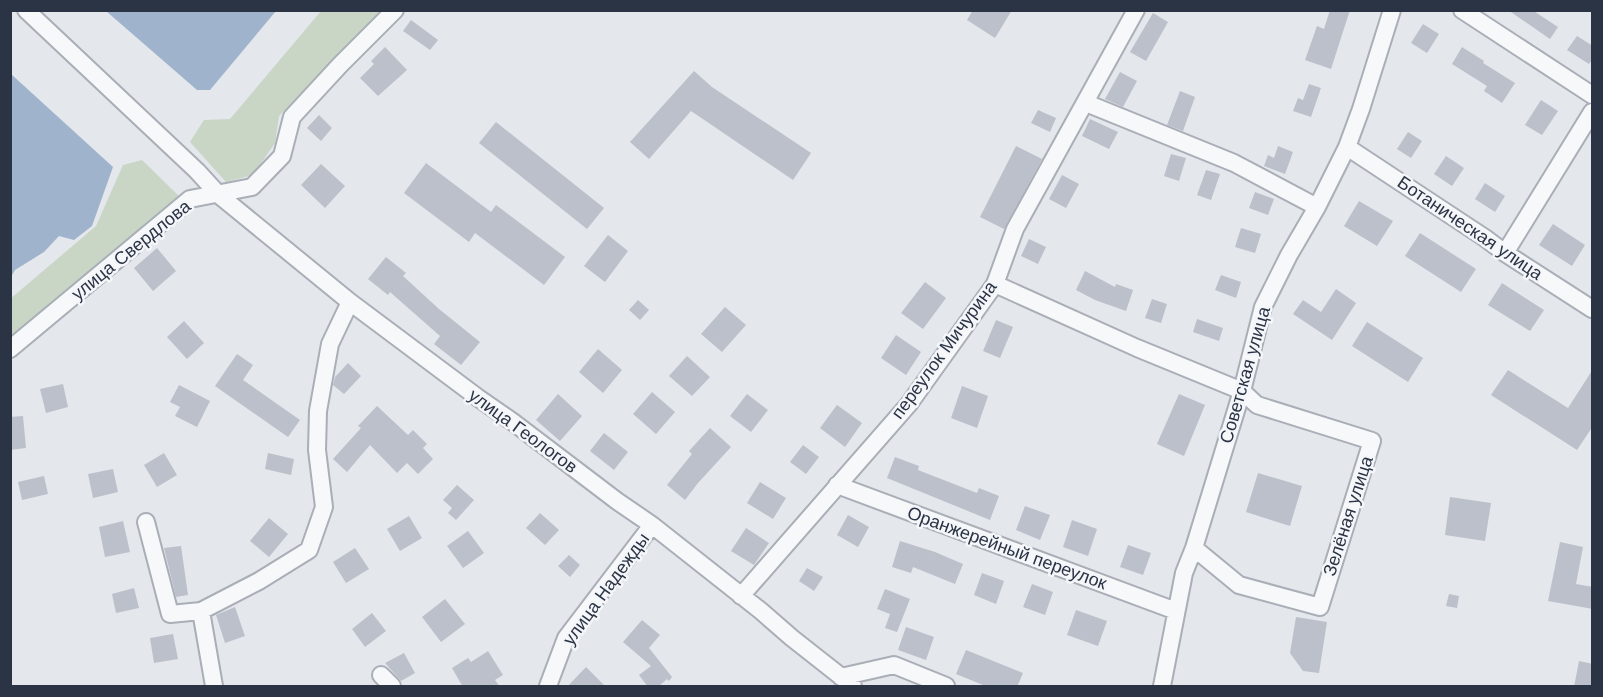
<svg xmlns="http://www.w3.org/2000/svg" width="1603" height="697" font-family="Arial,sans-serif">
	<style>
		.green { fill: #c9d6c5 }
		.water { fill: #9fb4cc }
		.building { fill: #bbc0ca }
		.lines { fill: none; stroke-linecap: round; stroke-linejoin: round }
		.minor-casing { stroke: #a9aeb7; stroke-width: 20 }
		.minor { stroke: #f7f8fa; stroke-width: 16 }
		.labels { text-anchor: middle; stroke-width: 5; stroke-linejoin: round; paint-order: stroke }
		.street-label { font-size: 18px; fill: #2b3445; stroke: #f4f6f9 }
	</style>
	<rect width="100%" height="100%" fill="#e4e7ec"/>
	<!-- green -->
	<path class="green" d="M321,11H385L279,116L275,143L253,175L226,182L190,142L204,120L230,119Z
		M142,160L182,199L122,243L85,287L11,342L10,299L96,226L123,165Z"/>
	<!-- water -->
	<path class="water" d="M106,11H276L210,90H197Z
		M11,74L113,167L92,226L74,240L59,236L44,252L15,270L11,277Z"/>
	<!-- building -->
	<path class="building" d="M973,10H1012L995,38L967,20Z
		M1330,10H1350L1331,69L1305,60L1317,26L1324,29Z
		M1508,10H1532L1558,27L1550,39Z
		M1153,13L1168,22L1146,61L1130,52Z
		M411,20L438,40L430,50L403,31Z
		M1423,24L1439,34L1427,53L1411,43Z
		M1577,36L1593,46V59L1589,64L1567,50Z
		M385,47L407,70L378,96L360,78L374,64L371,61Z
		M1462,47L1484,61L1483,63L1515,83L1502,103L1484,91L1487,86L1452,64Z
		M694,71L712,87L811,153L793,180L691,111L649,159L630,142Z
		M1120,72L1137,81L1123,107L1105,99Z
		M1309,84L1321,88L1311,117L1293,111L1298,98L1303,100Z
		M1180,91L1195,97L1183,131L1167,125Z
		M1541,100L1558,111L1542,135L1525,125Z
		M1038,110L1056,118L1050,132L1031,123Z
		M319,115L332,128L321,141L307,128Z
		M1090,119L1118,132L1109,149L1082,136Z
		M496,122L604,208L587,229L479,143Z
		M1408,132L1422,141L1411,158L1397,149Z
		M1016,146L1042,159L1004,229L980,217Z
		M1278,146L1293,152L1285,174L1264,166L1268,155L1274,158Z
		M1171,154L1186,158L1179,181L1164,176Z
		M1446,156L1464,168L1452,186L1434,174Z
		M426,163L491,212L496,205L565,257L544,285L475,233L469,242L404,193Z
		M321,164L345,186L325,208L301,185Z
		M1206,170L1220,174L1211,200L1197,195Z
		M1062,175L1079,184L1066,208L1049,199Z
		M1485,183L1505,196L1495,212L1475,199Z
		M1255,192L1274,199L1268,215L1249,208Z
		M1359,201L1393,221L1377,246L1344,226Z
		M1553,224L1585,245L1572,266L1539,245Z
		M1241,228L1261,234L1255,253L1235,247Z
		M1420,233L1476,269L1461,292L1405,256Z
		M608,235L628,251L605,282L584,266Z
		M1029,239L1046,247L1038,264L1021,256Z
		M157,248L176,271L153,291L134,268Z
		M386,257L406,273L403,276L439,309L480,342L461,365L434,344L440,336L390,292L388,295L368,279Z
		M1085,271L1115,287L1116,284L1133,290L1126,311L1095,300L1076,290Z
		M1221,275L1241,282L1236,298L1215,290Z
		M925,282L946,298L923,329L901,313Z
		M1502,283L1544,310L1530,331L1488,305Z
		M1336,289L1356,303L1332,340L1293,314L1303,300L1321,312Z
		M1152,299L1167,304L1161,323L1145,318Z
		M638,300L649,310L640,320L629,310Z
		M725,307L746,325L722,352L701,334Z
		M1197,319L1223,328L1219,341L1193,332Z
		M996,320L1013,327L1000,358L983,351Z
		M184,321L204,343L187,359L167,337Z
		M1367,322L1423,358L1408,382L1352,346Z
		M896,335L921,352L906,375L881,358Z
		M598,349L622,370L603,393L579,372Z
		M237,354L253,365L243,380L300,420L288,437L215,386Z
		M687,356L710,377L692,396L669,376Z
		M348,363L361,376L344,394L333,385L335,377Z
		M1593,369V426L1577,450L1491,395L1508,370L1568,408Z
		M63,384L68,407L46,413L40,389Z
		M179,385L210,401L197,427L175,416L180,407L170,402Z
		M962,386L988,396L977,428L951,418Z
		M652,392L675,412L656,434L633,414Z
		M558,394L582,416L560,441L536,420Z
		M747,394L768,410L751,432L730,416Z
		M1179,394L1205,405L1184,456L1157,444Z
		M837,405L862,423L845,447L820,428Z
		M377,406L408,435L413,430L427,444L423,448L433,459L418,474L407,463L397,473L370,445L347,472L333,459L361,428L358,426Z
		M23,416L26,448L10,450V417Z
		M710,428L731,447L698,483L685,500L667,485L692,454L689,451Z
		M604,433L628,452L614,470L590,451Z
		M803,445L819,457L806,474L790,462Z
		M164,453L177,475L157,487L144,465Z
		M268,453L294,459L291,475L265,469Z
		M895,457L919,466L918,470L977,493L979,488L999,496L990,520L887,478Z
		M113,469L118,492L93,498L88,474Z
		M1258,473L1302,486L1290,526L1246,512Z
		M44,476L48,494L22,500L18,482Z
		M760,482L786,498L773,519L747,503Z
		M457,485L474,500L456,520L448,513L452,508L443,500Z
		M1450,497L1491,503L1485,541L1445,535Z
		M1025,506L1050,515L1040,540L1016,530Z
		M540,513L559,530L545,545L526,528Z
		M848,515L869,527L858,547L837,535Z
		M409,516L422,538L400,551L387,529Z
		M269,518L288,534L269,557L250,541Z
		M1072,520L1097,529L1088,556L1063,547Z
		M123,521L130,552L105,557L99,527Z
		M746,528L769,543L754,565L731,551Z
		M468,531L484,553L463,568L447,546Z
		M900,541L935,552L963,564L955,584L913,567L911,573L892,567Z
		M1560,542L1583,547L1576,584L1593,587V609L1548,601Z
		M1128,545L1151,553L1143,575L1120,567Z
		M181,546L188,595L176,597L164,548Z
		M355,548L369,569L346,583L333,562Z
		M569,555L580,565L570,577L558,566Z
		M807,568L823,577L814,591L799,581Z
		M982,573L1004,581L996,604L974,595Z
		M1032,584L1053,592L1045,615L1023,607Z
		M134,588L139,608L116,613L112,594Z
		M885,589L910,599L897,632L885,628L890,614L877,609Z
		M1449,594L1459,596L1457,608L1446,606Z
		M445,599L465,624L441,642L422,617Z
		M235,607L245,636L225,643L216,615Z
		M1076,610L1107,621L1098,646L1067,635Z
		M372,613L386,631L365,647L352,629Z
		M1296,617L1327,622L1319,673L1303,671L1290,653Z
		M642,620L660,635L649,648L672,677L669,681L667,679L658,687H648L639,675L651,666L623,642Z
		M906,627L934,637L926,660L898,650Z
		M173,634L178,659L154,663L150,638Z
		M966,650L1023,673L1017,687H988L956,674Z
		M488,651L503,675L495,680L500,687H463L452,668L468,658L471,662Z
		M404,653L415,673L401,681L385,663Z
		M1579,661L1593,664V687H1574Z
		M586,667L606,687H567Z"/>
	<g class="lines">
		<!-- minor casing -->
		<g class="minor-casing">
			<path id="minor" d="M26,10L197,171L219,195L350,302L477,397L513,422L617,501L652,525L761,611L792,638L853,686
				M1462,10L1592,95
				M1086,103L1234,163L1317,207
				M1347,147L1485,238L1505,253L1592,309
				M1505,253L1592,112
				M995,284L1137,348L1242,391L1257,405L1372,441L1320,607L1239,585L1194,548
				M10,349L190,199L252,187L282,156L292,117L340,65L395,10
				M837,485L1176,611
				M146,522L170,614L201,611L214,686
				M741,596L909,404L995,284L1015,229L1136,10
				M201,611L259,581L309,550L324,507L317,450L318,411L330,344L350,302
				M381,675L392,686
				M841,677L894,665L946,686
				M548,686L566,638L652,525
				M1162,686L1184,573L1194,548L1242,391L1263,307L1289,255L1317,207L1347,147L1361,109L1392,10"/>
		</g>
		<!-- minor -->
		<use href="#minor" class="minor"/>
	</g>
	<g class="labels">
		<!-- street labels -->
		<g class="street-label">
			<text transform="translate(1470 228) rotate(34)" y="6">Ботаническая улица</text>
			<text transform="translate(131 250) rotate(-39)" y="6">улица Свердлова</text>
			<text transform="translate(944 350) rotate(-54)" y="6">переулок Мичурина</text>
			<text transform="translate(1245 375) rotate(-74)" y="6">Советская улица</text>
			<text transform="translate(523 431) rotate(36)" y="6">улица Геологов</text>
			<text transform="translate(1348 516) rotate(-72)" y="6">Зелёная улица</text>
			<text transform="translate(1007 548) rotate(20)" y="6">Оранжерейный переулок</text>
			<text transform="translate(606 589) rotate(-54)" y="6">улица Надежды</text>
		</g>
	</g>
	<!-- border -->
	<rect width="1603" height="697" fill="none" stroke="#2b3445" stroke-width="24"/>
</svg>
